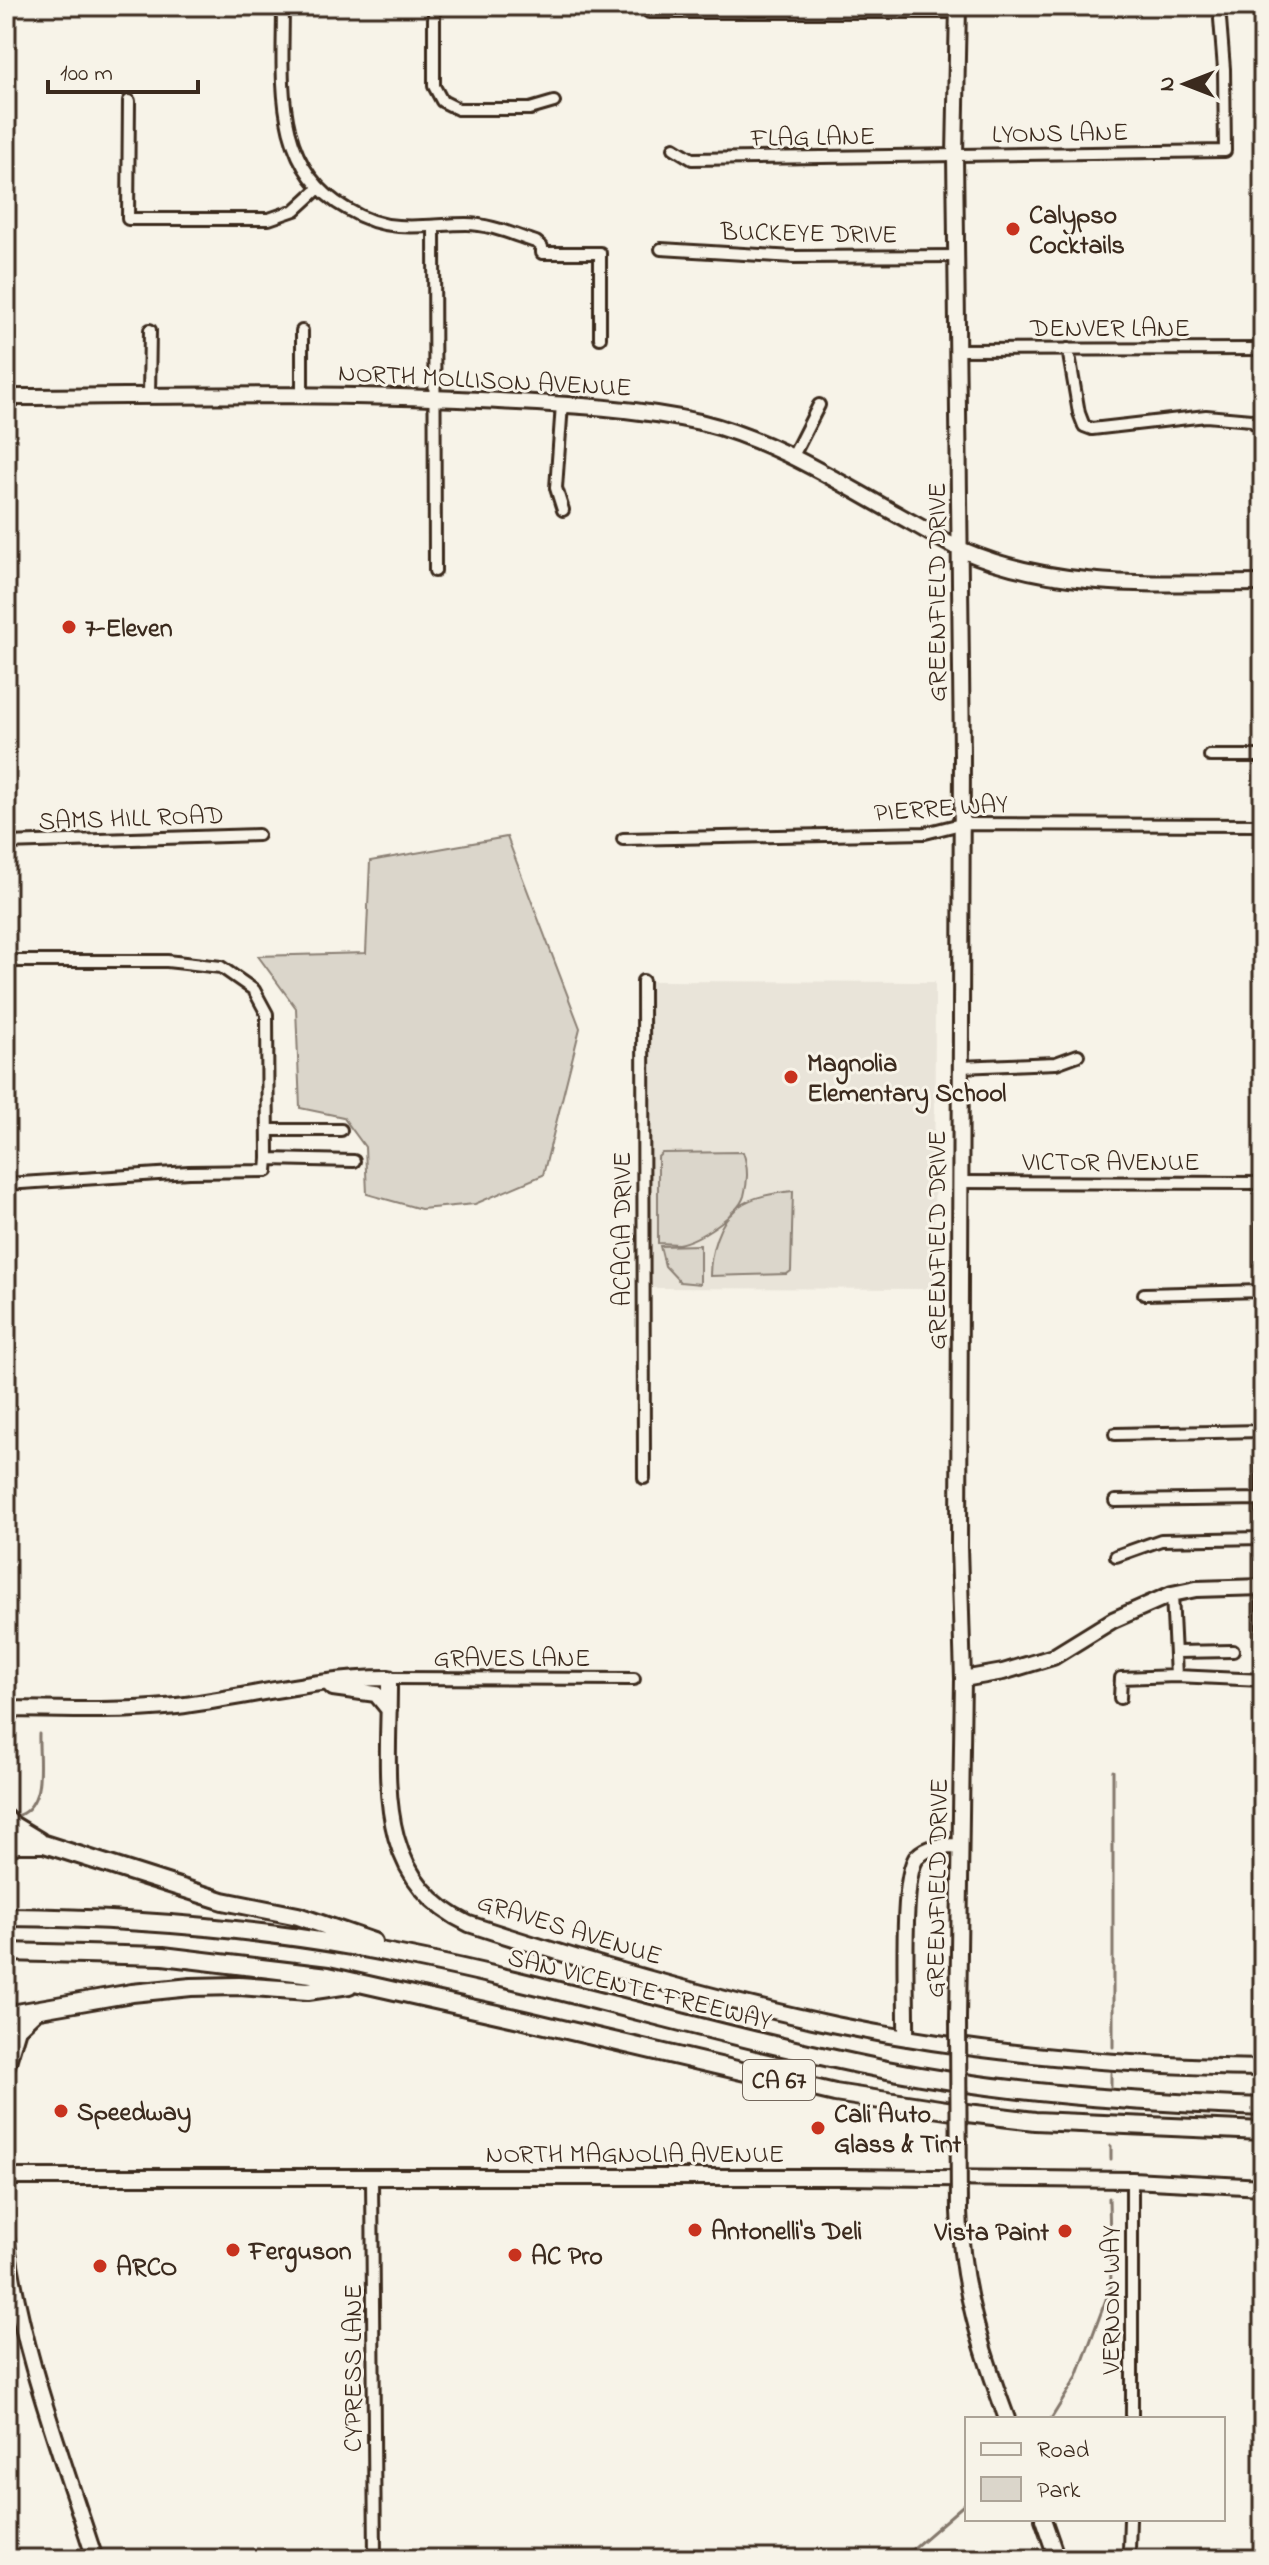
<svg xmlns="http://www.w3.org/2000/svg" width="1269" height="2565" font-family="'Indie Flower',sans-serif">
	<style>
		.built { fill: #e9e4d9 }
		.green { fill: #dbd6cb; stroke: #8b8074; stroke-width: 2 }
		.lines { fill: none; stroke-linecap: round; stroke-linejoin: round }
		.stream { stroke: #84786c; stroke-width: 3 }
		.minor-casing { stroke: #3b2a1e; stroke-width: 16 }
		.major-casing { stroke: #3b2a1e; stroke-width: 20 }
		.highway-casing { stroke: #3b2a1e; stroke-width: 22 }
		.minor { stroke: #f7f3e8; stroke-width: 10 }
		.major { stroke: #f7f3e8; stroke-width: 14 }
		.highway { stroke: #f7f3e8; stroke-width: 16 }
		.major-bridge-casing { stroke: #3b2a1e; stroke-width: 20; stroke-linecap: butt }
		.major-bridge { stroke: #f7f3e8; stroke-width: 14 }
		.poi-dot { fill: #c8321e; stroke: #f7f3e8; stroke-width: 3 }
		.labels { text-anchor: middle; stroke-width: 6; stroke-linejoin: round; paint-order: stroke }
		.shield { fill: #f7f3e8; stroke: #73665b; stroke-width: 2 }
		.shield-label { font-size: 24px; font-weight: bold; fill: #3b2a1e }
		.street-label { font-size: 26px; fill: #3b2a1e; stroke: #f7f3e8 }
		.poi-label { font-size: 26px; font-weight: bold; fill: #3b2a1e; stroke: #f7f3e8; text-anchor: start }
	</style>
	<rect width="100%" height="100%" fill="#f7f3e8"/>
	<filter id="ink" filterUnits="userSpaceOnUse"><feTurbulence type="fractalNoise" baseFrequency=".0125" numOctaves="2"/><feDisplacementMap in="SourceGraphic" scale="16" xChannelSelector="R" yChannelSelector="G"/><feConvolveMatrix kernelMatrix="1 2 1 2 8 2 1 2 1" color-interpolation-filters="sRGB"/></filter>
	<g filter="url(#ink)">
		<!-- built -->
		<path class="built" d="M648,981L935,982L934,1289L647,1288Z"/>
		<!-- green -->
		<path class="green" d="M507,837L580,1028L543,1175L475,1204L421,1209L367,1194L365,1147L343,1117L300,1108L296,1008L258,956L366,953L370,861Z
			M743,1152C748,1166 748,1182 744,1196C738,1215 697,1241 678,1244C672,1244 665,1243 658,1243V1157L662,1153Z
			M793,1191L791,1271L787,1274L710,1276C710,1253 718,1221 738,1207C752,1196 776,1193 793,1191Z
			M700,1245V1284L680,1282L665,1266L660,1246Z"/>
		<g class="lines">
			<!-- stream -->
			<path class="stream" d="M19,1815C47,1803 38,1761 39,1734
				M1113,2047V1771
				M1111,2087V2073
				M1111,2159V2146
				M1051,2419L1077,2377L1111,2286L1109,2198
				M6,2532H8
				M901,2559L967,2502"/>
			<!-- minor casing -->
			<g class="minor-casing">
				<path id="minor" d="M283,6C283,79 272,167 347,209C362,218 380,225 398,226C421,228 443,224 466,224C490,224 514,235 536,242L542,247V253H600V338
					M434,6V86L442,101L458,109H530L554,102
					M649,6V12H958
					M129,101L128,219H269L295,210L319,188
					M674,148L692,159L1225,151L1224,69L1220,19
					M434,226L435,571
					M661,249L794,257L957,256
					M302,331V395
					M1068,349L1079,413L1084,426L1092,429L1206,416L1251,420L1263,430
					M957,350L1263,349
					M149,396L150,330
					M562,404L556,488L563,510
					M792,458L819,405
					M1210,756H1263
					M623,839L925,833L961,824L1263,825
					M6,843L258,835
					M6,961H167L221,967L254,990L267,1014L268,1159L267,1171L189,1172L6,1184
					M643,981L644,1478
					M960,1067L1056,1063L1078,1055
					M268,1130H341
					M268,1159L354,1161
					M959,1182L1263,1183
					M1262,1183V2068
					M1144,1294L1262,1291
					M1115,1434L1262,1431
					M1115,1501L1263,1499
					M1116,1556L1161,1540L1262,1538
					M1172,1594L1176,1676L1262,1680
					M1176,1652L1233,1651
					M389,1678L634,1679
					M1120,1698L1121,1678L1176,1676
					M372,2177L375,2559
					M1132,2419V2180
					M6,2559H95
					M1126,2559L1129,2550L1130,2519"/>
			</g>
			<!-- major casing -->
			<g class="major-casing">
				<path id="major" d="M958,6L955,155L962,754L959,1547L963,1679L958,2019
					M6,397C164,396 322,392 480,400C554,404 627,406 700,422C775,440 843,485 911,522C928,531 944,542 962,550C1058,591 1161,583 1263,583
					M963,1679L1003,1672L1053,1657L1113,1620L1172,1594L1196,1589L1263,1587
					M329,1684L333,1688L376,1694L389,1710
					M6,1709C63,1710 121,1712 177,1706C249,1697 317,1678 389,1678C390,1769 369,1877 469,1924C589,1963 712,1999 836,2025C977,2054 1120,2066 1263,2068
					M906,2038C907,2004 900,1877 917,1857C928,1845 945,1846 959,1846
					M6,2177H842L1132,2180L1263,2187
					M959,2211C961,2287 981,2348 1007,2419
					M6,2237C20,2348 61,2453 95,2559
					M1043,2519L1057,2559"/>
			</g>
			<!-- highway casing -->
			<g class="highway-casing">
				<path id="highway" d="M6,1819L11,1824L39,1841
					M6,1849L17,1844H44L223,1901L298,1916L373,1942
					M6,1917C124,1918 241,1927 357,1947C536,1978 709,2035 887,2070C1012,2094 1137,2102 1263,2107
					M6,1952L163,1956L328,1976L524,2020L835,2093L959,2112L1035,2121L1263,2131
					M6,2011L17,2013L132,1993L191,1987L239,1986L308,1991L349,1985
					M6,2065L17,2028L35,2011"/>
			</g>
			<!-- minor -->
			<use href="#minor" class="minor"/>
			<!-- major -->
			<use href="#major" class="major"/>
			<!-- highway -->
			<use href="#highway" class="highway"/>
			<!-- major-bridge casing -->
			<g class="major-bridge-casing">
				<path id="major-bridge" d="M958,2019L959,2211"/>
			</g>
			<!-- major-bridge -->
			<use href="#major-bridge" class="major-bridge"/>
		</g>
	</g>
	<!-- markers -->
	<g class="poi-dot">
		<circle cx="1013" cy="229" r="8"/>
		<circle cx="69" cy="627" r="8"/>
		<circle cx="791" cy="1077" r="8"/>
		<circle cx="61" cy="2111" r="8"/>
		<circle cx="818" cy="2128" r="8"/>
		<circle cx="695" cy="2230" r="8"/>
		<circle cx="1065" cy="2231" r="8"/>
		<circle cx="233" cy="2250" r="8"/>
		<circle cx="515" cy="2255" r="8"/>
		<circle cx="100" cy="2266" r="8"/>
	</g>
	<g class="labels">
		<!-- shield labels -->
		<rect class="shield" x="743" y="2060" width="72" height="40" rx="6"/>
		<g class="shield-label">
			<text x="779" y="2088">CA 67</text>
		</g>
		<!-- street labels -->
		<g class="street-label">
			<text transform="translate(1060 132) rotate(-1)" y="9">LYONS LANE</text>
			<text transform="translate(813 136) rotate(-1)" y="9">FLAG LANE</text>
			<text transform="translate(809 232) rotate(1)" y="9">BUCKEYE DRIVE</text>
			<text x="1110" y="336">DENVER LANE</text>
			<text transform="translate(485 379) rotate(3)" y="9">NORTH MOLLISON AVENUE</text>
			<text transform="translate(936 592) rotate(-90)" y="9">GREENFIELD DRIVE</text>
			<text transform="translate(941 807) rotate(-4)" y="9">PIERRE WAY</text>
			<text transform="translate(131 817) rotate(-2)" y="9">SAMS HILL ROAD</text>
			<text x="1111" y="1170">VICTOR AVENUE</text>
			<text transform="translate(621 1229) rotate(-90)" y="9">ACACIA DRIVE</text>
			<text transform="translate(936 1240) rotate(-90)" y="9">GREENFIELD DRIVE</text>
			<text x="512" y="1666">GRAVES LANE</text>
			<text transform="translate(936 1888) rotate(-89)" y="9">GREENFIELD DRIVE</text>
			<text transform="translate(570 1928) rotate(17)" y="9">GRAVES AVENUE</text>
			<text transform="translate(640 1988) rotate(14)" y="9">SAN VICENTE FREEWAY</text>
			<text x="635" y="2162">NORTH MAGNOLIA AVENUE</text>
			<text transform="translate(1110 2300) rotate(-90)" y="9">VERNON WAY</text>
			<text transform="translate(352 2368) rotate(-90)" y="9">CYPRESS LANE</text>
		</g>
		<!-- poi labels -->
		<g class="poi-label">
			<text x="1029" y="223">Calypso<tspan x="1029" dy="30">Cocktails</tspan></text>
			<text x="85" y="636">7-Eleven</text>
			<text x="807" y="1071">Magnolia<tspan x="807" dy="30">Elementary School</tspan></text>
			<text x="77" y="2120">Speedway</text>
			<text x="834" y="2122">Cali Auto<tspan x="834" dy="30">Glass &amp; Tint</tspan></text>
			<text x="711" y="2239">Antonelli's Deli</text>
			<text x="1049" y="2240" text-anchor="end">Vista Paint</text>
			<text x="249" y="2259">Ferguson</text>
			<text x="531" y="2264">AC Pro</text>
			<text x="116" y="2275">ARCO</text>
		</g>
	</g>
	<!-- margin -->
	<rect width="1269" height="2565" fill="none" stroke="#f7f3e8" stroke-width="32"/>
	<rect x="16" y="16" width="1237" height="2533" fill="none" stroke="#3b2a1e" stroke-width="3" filter="url(#ink)"/>
	<!-- legend -->
	<rect x="965" y="2417" width="260" height="104" fill="#f7f3e8" stroke="#aca397" stroke-width="2"/>
	<rect x="981" y="2443" width="40" height="12" fill="#f7f3e8" stroke="#aca397" stroke-width="2"/>
	<text x="1037" y="2457" font-size="24" fill="#3b2a1e">Road</text>
	<rect x="981" y="2477" width="40" height="24" fill="#dbd6cb" stroke="#aca397" stroke-width="2"/>
	<text x="1037" y="2497" font-size="24" fill="#3b2a1e">Park</text>
	<!-- north arrow -->
	<g transform="translate(1185 84) rotate(270)" stroke="#f7f3e8" stroke-width="6" paint-order="stroke">
	<path d="M0-6L14 30L0 20L-14 30Z" fill="#3b2a1e"/>
	<text y="-12" font-size="22" font-weight="bold" text-anchor="middle" fill="#3b2a1e">N</text>
	</g>
	<!-- scale -->
	<path d="M48 80v12h150v-12" fill="none" stroke="#3b2a1e" stroke-width="4"/>
	<text x="60" y="80" font-size="24" fill="#3b2a1e" stroke="#f7f3e8" stroke-width="6" paint-order="stroke">100 m</text>
</svg>
